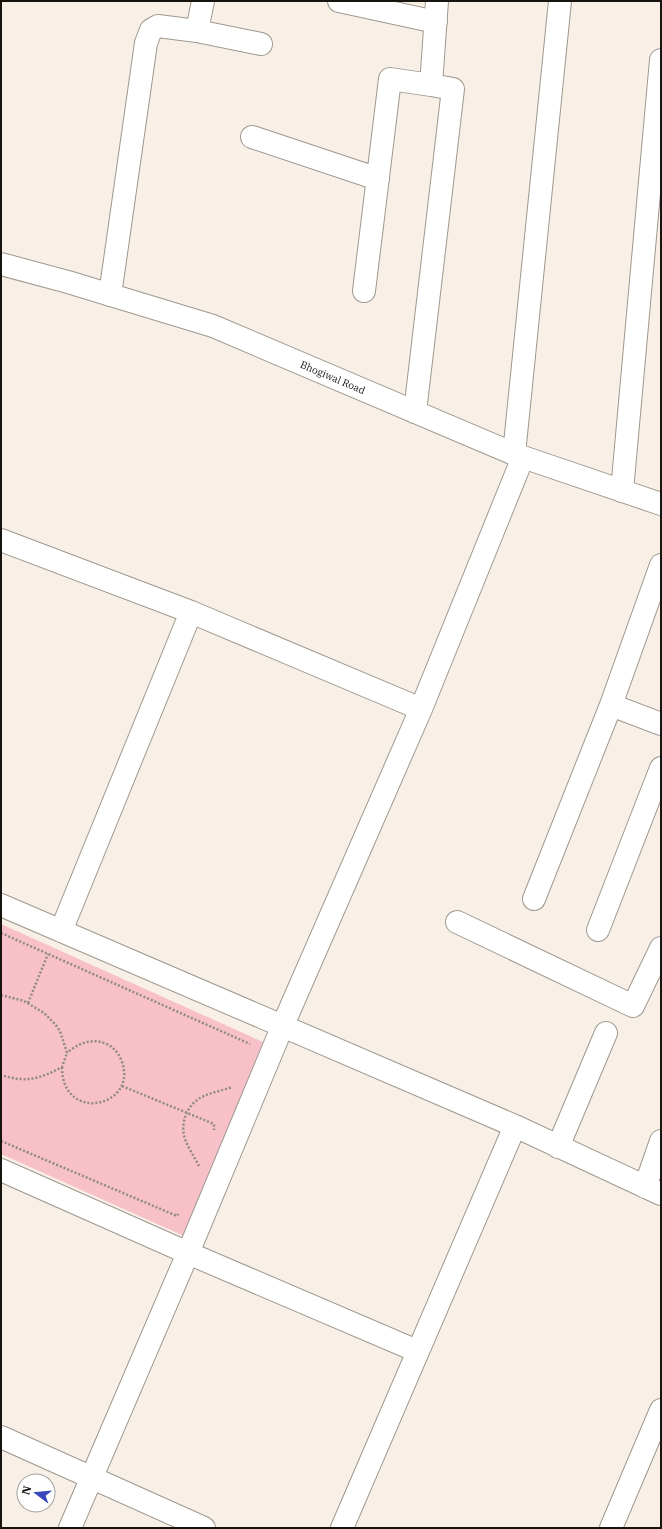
<svg xmlns="http://www.w3.org/2000/svg" width="662" height="1529" font-family="'IBM Plex Serif',serif">
	<style>
		.green { fill: #f8c1ca }
		.lines { fill: none; stroke-linecap: round; stroke-linejoin: round }
		.minor-casing { stroke: #9f988e; stroke-width: 24 }
		.major-casing { stroke: #9f988e; stroke-width: 24 }
		.path { stroke: #8f8a83; stroke-width: 2.5; stroke-dasharray: 2 2; stroke-linecap: butt }
		.minor { stroke: #fff; stroke-width: 22 }
		.major { stroke: #fff; stroke-width: 22 }
		.labels { text-anchor: middle; stroke-width: 4; stroke-linejoin: round; paint-order: stroke }
		.street-label { font-size: 10px; fill: #171410; stroke: #fff }
	</style>
	<rect width="100%" height="100%" fill="#f8f0e6"/>
	<!-- green -->
	<path class="green" d="M1,924L263,1042L184,1236L1,1154Z"/>
	<g class="lines">
		<!-- minor casing -->
		<g class="minor-casing">
			<path id="minor" d="M339,1L436,22
				M197,31L203,1
				M252,137L378,179
				M364,291L390,79L431,85
				M110,295L146,43L151,30L158,26L197,31L261,44
				M415,412L453,89L431,85L437,1
				M514,454L560,1
				M622,491L661,60
				M1,540L191,612L421,709
				M611,705L661,724
				M534,899L611,705L661,565
				M1,905L515,1126L661,1194
				M457,922L633,1006L661,948
				M598,930L661,768
				M61,931L191,612
				M558,1147L606,1033
				M1,1170L188,1253L417,1351
				M645,1187L661,1141
				M1,1437L204,1528
				M70,1528L188,1253L283,1025L421,709L523,457
				M342,1528L515,1126
				M611,1528L661,1410"/>
		</g>
		<!-- major casing -->
		<g class="major-casing">
			<path id="major" d="M1,264L68,282L213,326L514,454L661,504"/>
		</g>
		<!-- path -->
		<path class="path" d="M1,933L250,1044
			M1,995L24,1001L44,1013L55,1024L60,1031L67,1053L62,1067C40,1079 26,1083 1,1075
			M28,1003L48,954
			M62,1067C62,1124 138,1107 122,1062C119,1053 113,1046 104,1043C91,1038 77,1044 67,1053
			M122,1086L214,1124V1130
			M1,1141L177,1216L178,1214
			M199,1166C194,1156 186,1145 184,1135C181,1120 188,1104 202,1097C211,1092 222,1091 232,1087"/>
		<!-- minor -->
		<use href="#minor" class="minor"/>
		<!-- major -->
		<use href="#major" class="major"/>
	</g>
	<g class="labels">
		<!-- street labels -->
		<g class="street-label">
			<text transform="translate(333 377) rotate(23)" y="4">Bhogiwal Road</text>
		</g>
	</g>
	<!-- border -->
	<rect width="662" height="1529" fill="none" stroke="#171410" stroke-width="4"/>
	<!-- north arrow -->
	<g transform="translate(36 1493) rotate(286)"><circle r="19" fill="#ffffff" stroke="#a2a19f"/>
	<path d="M0-3L7 15L0 10L-7 15Z" fill="#3848bb"/>
	<text y="-6" font-size="11" font-weight="bold" text-anchor="middle" fill="#171410">N</text>
	</g>
</svg>
